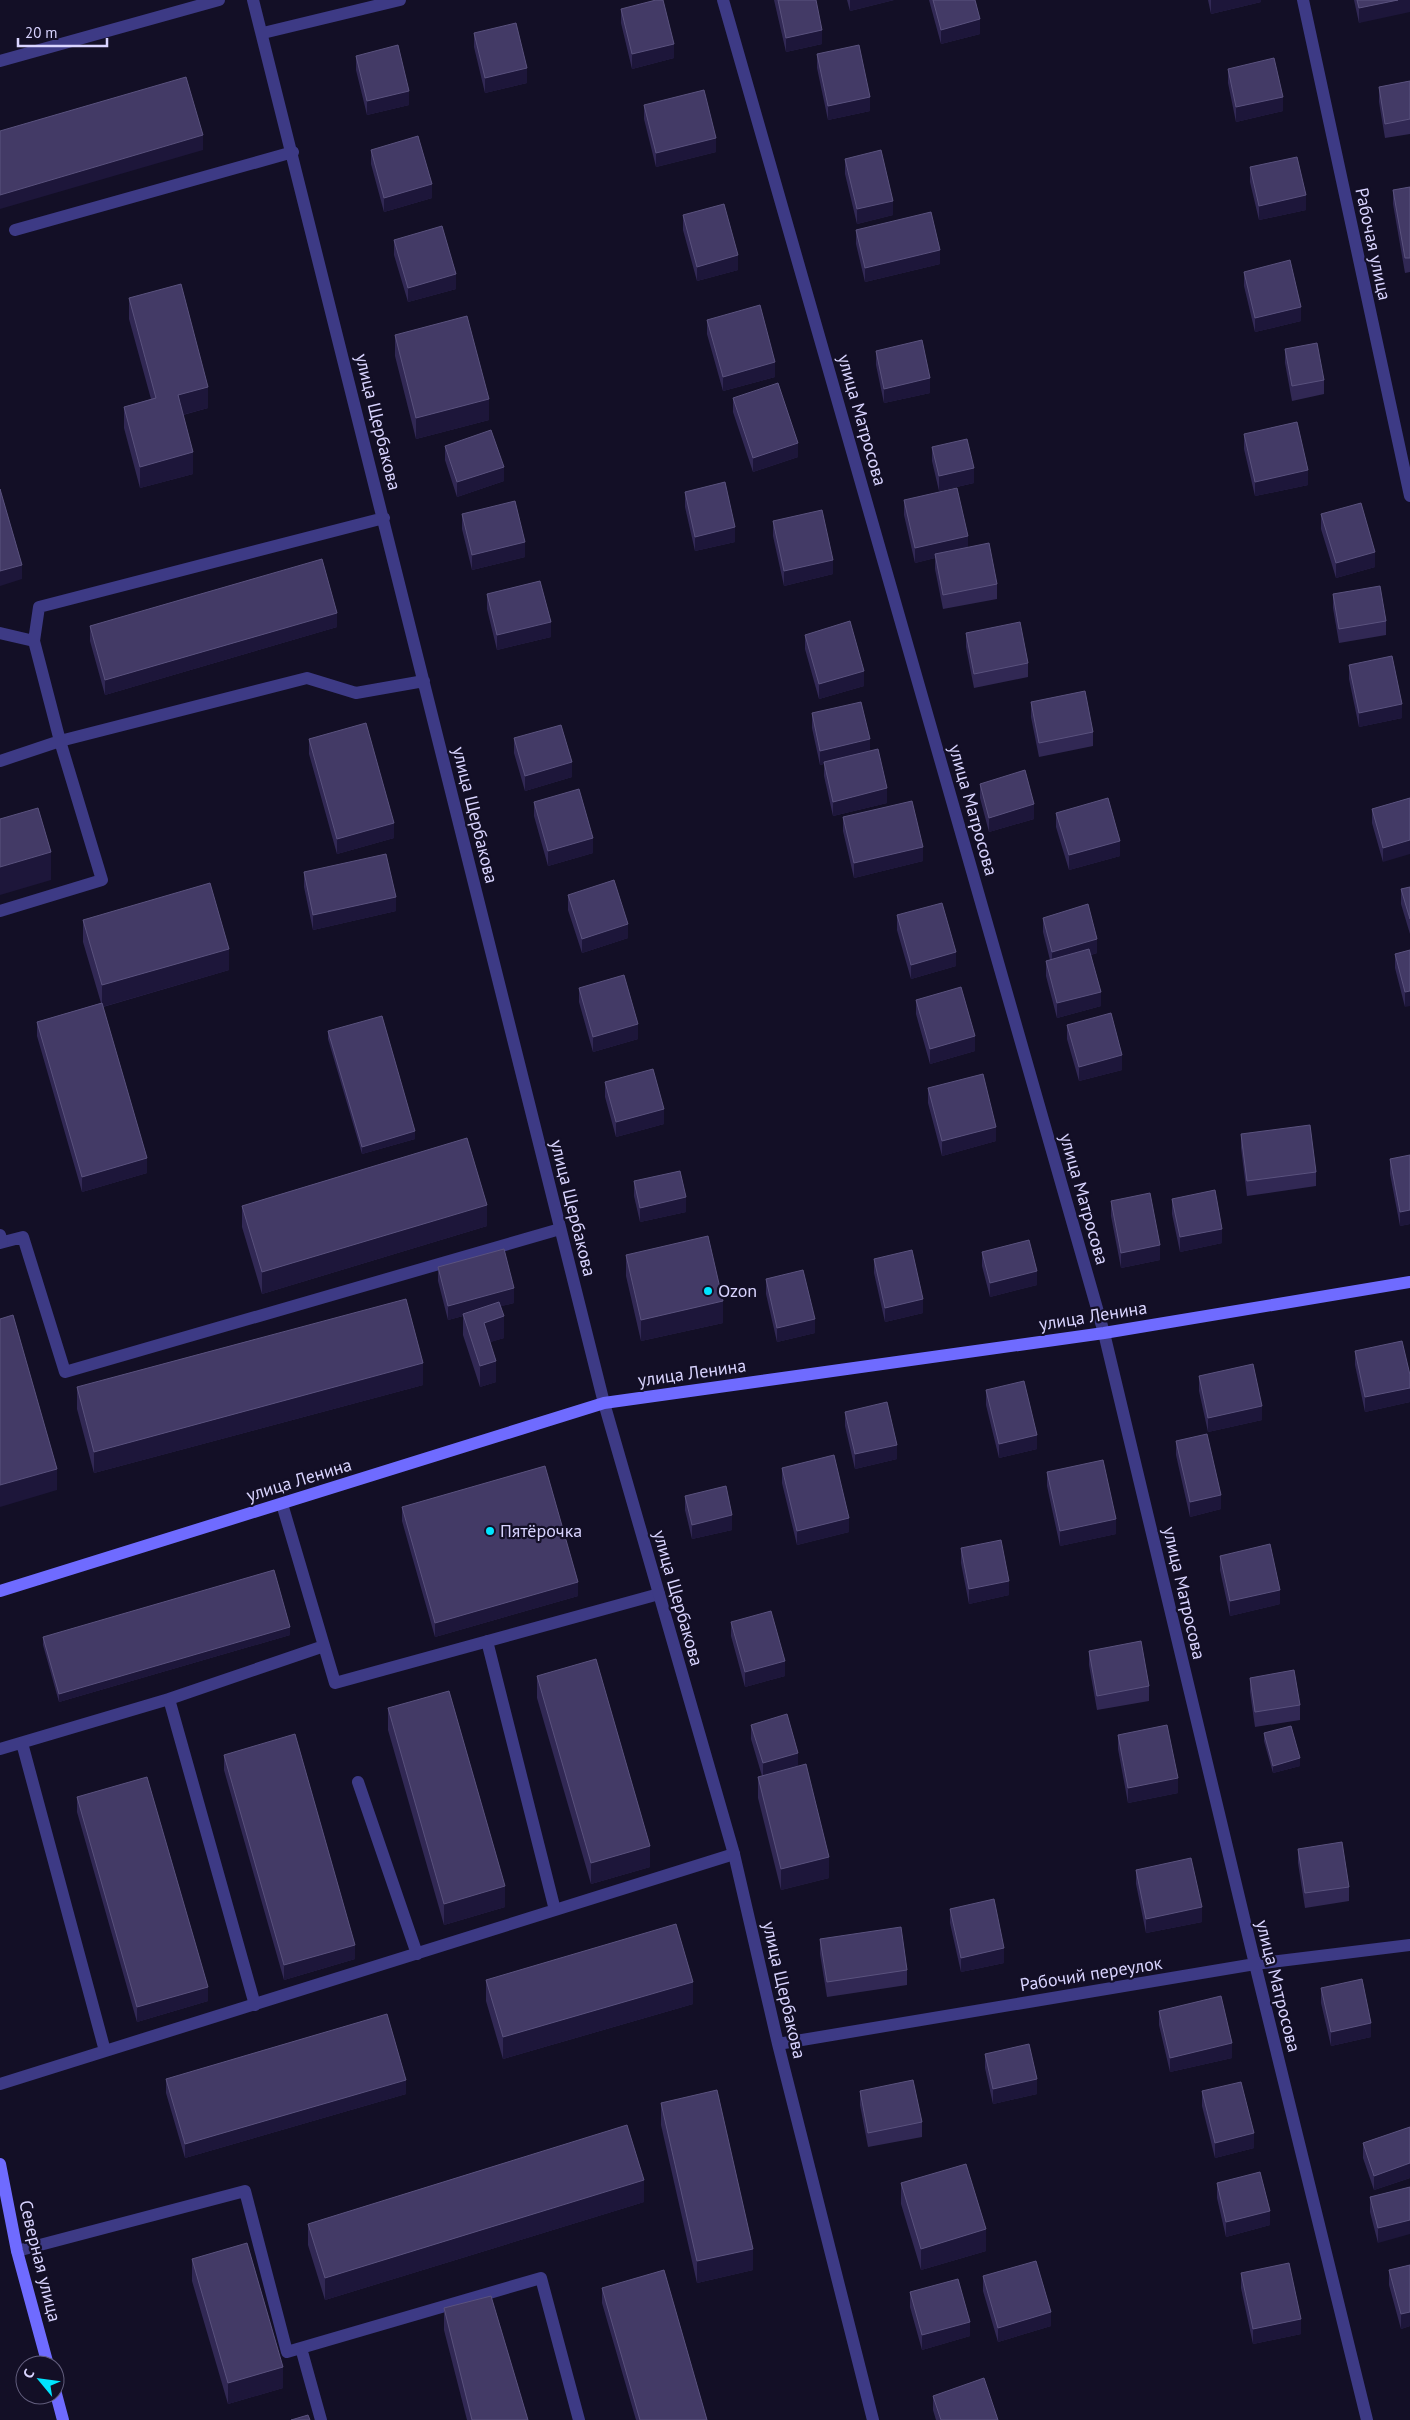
<svg xmlns="http://www.w3.org/2000/svg" width="1410" height="2420" font-family="'PT Sans',sans-serif">
	<style>
		.lines { fill: none; stroke-linecap: round; stroke-linejoin: round }
		.lane { stroke: #3d3a85; stroke-width: 12 }
		.street { stroke: #3d3a85; stroke-width: 12 }
		.secondary { stroke: #6f6bff; stroke-width: 12 }
		.wall { fill: #312854 }
		.shaded-wall { fill: #1d163a }
		.building { fill: #433a66; stroke: #5a527e }
		.poi-dot { fill: #00e5ff; stroke: #130f26; stroke-width: 2 }
		.labels { text-anchor: middle; stroke-width: 4.5; stroke-linejoin: round; paint-order: stroke }
		.street-label { font-size: 18px; fill: #d9d4ff; stroke: #130f26 }
		.poi-label { font-size: 18px; fill: #d9d4ff; stroke: #130f26; text-anchor: start }
	</style>
	<rect width="100%" height="100%" fill="#130f26"/>
	<g class="lines">
		<!-- lane -->
		<path class="lane" d="M0,1243L23,1237L65,1372L560,1229
			M282,1504L335,1683L659,1594
			M487,1641L555,1910
			M169,1699L324,1646
			M22,1743L105,2051
			M0,1749L169,1699L255,2005
			M358,1782L417,1954
			M0,2084L734,1854
			M17,2251L245,2191L287,2352L541,2278L579,2420
			M301,2348L321,2420"/>
		<!-- street -->
		<path class="street" d="M253,0L604,1403L734,1854L778,2044L873,2420
			M723,0L1104,1333L1255,1964L1367,2420
			M1303,0L1410,496
			M263,33L400,0
			M0,61L219,0
			M15,230L293,152
			M0,633L34,641L60,741L102,880L0,911
			M34,641L39,607L384,518
			M0,761L60,741L307,678L356,693L424,681
			M0,1235L2,1242
			M778,2044L1255,1964L1410,1945"/>
		<!-- secondary -->
		<path class="secondary" d="M0,1591L604,1403L1104,1333L1410,1282
			M0,2164L17,2251L48,2365
			M55,2390L63,2420"/>
	</g>
	<!-- wall -->
	<path class="wall" d="M774,0H816L822,44L786,52Z
		M847,0H894L850,11Z
		M929,0H975L980,34L941,44Z
		M1208,0H1261V2L1211,14Z
		M1354,0H1410L1359,23Z
		M621,9L674,58L632,69L621,23Z
		M474,33L527,83L485,93L474,47Z
		M817,54L870,111L828,120L817,68Z
		M356,56L409,105L367,115L356,70Z
		M1228,69L1283,111L1236,122L1228,83Z
		M1410,81V134L1385,138L1379,102V87Z
		M644,105L716,152L656,167L644,119Z
		M371,150L432,198L384,212L371,164Z
		M845,159L893,215L857,224L845,174Z
		M1250,167L1306,210L1259,220L1250,182Z
		M1410,187V272L1405,273L1393,204V190Z
		M683,215L738,270L697,281L683,230Z
		M856,230L940,264L865,282L856,244Z
		M394,240L456,289L408,302L394,255Z
		M1244,272L1301,321L1255,332L1244,286Z
		M129,298L208,408L183,415L193,474L140,488L124,428V407L151,399L129,319Z
		M707,320L775,377L723,391L707,334Z
		M395,335L489,420L416,439L395,356Z
		M1285,349L1324,380V394L1292,401L1285,363Z
		M876,351L930,393L884,403L876,365Z
		M733,398L798,457L753,472L733,412Z
		M1244,434L1308,485L1255,496L1244,449Z
		M445,446L504,481L457,497L445,460Z
		M932,447L974,483L939,491L932,461Z
		M685,492L735,542L695,551L685,507Z
		M904,500L968,547L997,584V599L943,609L935,569V558L915,563L904,515Z
		M462,514L525,557L472,570L462,529Z
		M1321,514L1375,567L1336,578L1321,529Z
		M773,521L833,574L784,586L773,536Z
		M487,594L551,637L497,650L487,609Z
		M1333,594L1386,621V635L1339,643L1333,608Z
		M90,626L337,627L105,695L90,641Z
		M966,633L1028,663V677L974,688L966,647Z
		M805,635L864,686L819,699L805,649Z
		M1349,665L1402,718L1359,727L1349,679Z
		M1031,702L1093,732V746L1039,757L1031,717Z
		M812,713L870,751L887,803L833,816L824,776V764L820,765L812,728Z
		M514,738L572,777L525,791L514,753Z
		M309,739L394,838L337,854L309,754Z
		M980,784L1034,819L989,832L980,798Z
		M1410,798L1383,862L1372,823V809Z
		M534,802L593,853L548,866L534,816Z
		M1056,813L1120,856L1069,870L1056,827Z
		M843,817L923,861L854,878L843,831Z
		M304,872L396,911L313,930L304,887Z
		M1410,887V934L1401,904V889Z
		M568,895L628,938L582,953L568,910Z
		M897,915L956,966L911,979L897,930Z
		M1043,918L1097,953L1091,955L1101,1006L1057,1018L1046,976V961L1050,960L1043,932Z
		M83,920L229,970L103,1007L147,1173L82,1192L37,1036V1022L101,1003L83,942Z
		M1410,950L1405,1007L1395,968V954Z
		M579,988L638,1039L593,1052L579,1002Z
		M916,1000L975,1051L930,1064L916,1014Z
		M1067,1025L1122,1070L1079,1081L1067,1039Z
		M328,1031L415,1139L362,1154L328,1039Z
		M605,1082L664,1124L616,1137L605,1097Z
		M928,1088L996,1141L942,1156L928,1103Z
		M1241,1134L1316,1172V1186L1247,1196L1241,1148Z
		M1410,1155V1224L1400,1226L1390,1174V1159Z
		M634,1181L686,1212L640,1222L634,1196Z
		M1172,1199L1222,1243L1180,1252L1172,1214Z
		M1111,1201L1160,1260L1121,1268L1111,1216Z
		M242,1206L487,1226L262,1294L242,1227Z
		M982,1252L1037,1285L990,1297L982,1266Z
		M626,1255L723,1323L641,1341L626,1276Z
		M874,1259L923,1313L885,1322L874,1273Z
		M438,1267L514,1303L501,1306L504,1338L490,1342L496,1382L480,1387L463,1335V1316L448,1320L438,1281Z
		M766,1279L815,1333L777,1342L766,1294Z
		M1355,1351L1410,1375V1402L1365,1412L1355,1365Z
		M1199,1376L1262,1420L1208,1432L1199,1391Z
		M423,1385L94,1473L77,1409V1387Z
		M986,1390L1037,1449L999,1458L986,1405Z
		M845,1412L897,1459L855,1469L845,1426Z
		M1176,1441L1221,1509L1190,1517L1176,1455Z
		M782,1468L849,1532L797,1545L782,1483Z
		M1047,1472L1116,1534L1060,1546L1047,1486Z
		M685,1496L732,1530L692,1539L685,1510Z
		M402,1507L578,1596L435,1637L402,1521Z
		M961,1548L1009,1595L969,1604L961,1563Z
		M1220,1556L1280,1604L1230,1616L1220,1570Z
		M731,1622L785,1676L745,1687L731,1636Z
		M290,1635L59,1702L43,1645V1637Z
		M1089,1651L1149,1686V1701L1097,1710L1089,1665Z
		M537,1676L650,1867L591,1884L537,1698Z
		M1250,1678L1300,1705V1720L1255,1727L1250,1692Z
		M388,1708L505,1907L444,1925L388,1730Z
		M751,1725L798,1766L829,1878L781,1890L758,1798V1777L762,1776L751,1739Z
		M1264,1733L1300,1766L1273,1773L1264,1741Z
		M1118,1735L1178,1793L1128,1803L1118,1749Z
		M224,1755L355,1959L284,1980L224,1770Z
		M77,1797L208,2001L137,2022L77,1812Z
		M1298,1849L1349,1887V1901L1305,1908L1298,1863Z
		M1136,1870L1202,1922L1146,1933L1136,1884Z
		M950,1909L1004,1963L961,1972L950,1923Z
		M820,1939L907,1970V1985L827,1997L820,1954Z
		M486,1980L693,2004L503,2059L486,2001Z
		M1321,1988L1371,2037L1331,2046L1321,2003Z
		M1159,2011L1232,2058L1170,2072L1159,2025Z
		M985,2054L1037,2094L993,2104L985,2068Z
		M166,2079L406,2094L185,2158L166,2093Z
		M860,2091L922,2122V2137L868,2147L860,2105Z
		M1202,2091L1254,2148L1215,2158L1202,2106Z
		M661,2103L753,2270L697,2283L661,2125Z
		M1410,2127V2178L1374,2190L1363,2158V2143Z
		M901,2183L986,2251L921,2270L901,2204Z
		M1217,2183L1270,2225L1226,2237L1217,2198Z
		M1410,2187L1378,2243L1370,2212V2197Z
		M644,2202L325,2300L308,2245V2224Z
		M192,2259L283,2388L228,2404L192,2281Z
		M1410,2265V2326L1401,2329L1389,2285V2270Z
		M1241,2273L1301,2334L1253,2344L1241,2288Z
		M983,2276L1051,2326L998,2342L983,2291Z
		M602,2288L707,2420H636L602,2303Z
		M910,2292L970,2336L922,2350L910,2307Z
		M444,2308L528,2420H467L444,2330Z
		M933,2396L998,2420H936L933,2410Z"/>
	<!-- shaded-wall -->
	<path class="shaded-wall" d="M850,0H894L850,11Z
		M1211,0H1261V2L1211,14Z
		M1398,0H1410V12L1359,23V8Z
		M980,19V34L941,44V30Z
		M822,30V44L786,52V38Z
		M674,44V58L632,69V54Z
		M527,68V83L485,93V78Z
		M409,91V105L367,115V101Z
		M870,97V111L828,120V106Z
		M1283,97V111L1236,122V107Z
		M203,135V150L0,209V195Z
		M716,138V152L656,167V153Z
		M432,184V198L384,212V198Z
		M1306,195V210L1259,220V206Z
		M893,201V215L857,224V209Z
		M940,250V264L865,282V268Z
		M738,255V270L697,281V267Z
		M456,274V289L408,302V288Z
		M1301,307V321L1255,332V318Z
		M775,362V377L723,391V377Z
		M930,378V393L884,403V389Z
		M208,387V408L178,416V395Z
		M489,399V420L416,439V418Z
		M798,443V457L753,472V458Z
		M193,452V474L140,488V467Z
		M504,467V481L457,497V482Z
		M974,468V483L939,491V476Z
		M1308,470V485L1255,496V482Z
		M735,527V542L695,551V537Z
		M968,536V550L935,554V558L915,563V548Z
		M525,542V557L472,570V555Z
		M1375,552V567L1336,578V563Z
		M833,560V574L784,586V571Z
		M22,565V579L0,586V571Z
		M337,613V627L105,695V680Z
		M551,622V637L497,650V635Z
		M864,671V686L819,699V684Z
		M1402,704V718L1359,727V713Z
		M870,739V753L824,762V764L820,765V751Z
		M572,762V777L525,791V776Z
		M887,788V803L833,816V802Z
		M1034,804V819L989,832V818Z
		M394,823V838L337,854V839Z
		M593,838V853L548,866V851Z
		M1410,840V854L1383,862V848Z
		M1120,841V856L1069,870V855Z
		M923,847V861L854,878V863Z
		M51,852V880L0,895V867Z
		M396,897V911L313,930V915Z
		M628,924V938L582,953V939Z
		M1097,939V953L1052,966V952Z
		M229,949V970L102,1007V985Z
		M956,952V966L911,979V965Z
		M1410,991V1006L1405,1007V992Z
		M1101,992V1006L1057,1018V1003Z
		M638,1024V1039L593,1052V1037Z
		M975,1036V1051L930,1064V1049Z
		M1122,1055V1070L1079,1081V1067Z
		M664,1109V1124L616,1137V1122Z
		M996,1127V1141L942,1156V1141Z
		M415,1131V1139L362,1154V1147Z
		M147,1158V1173L82,1192V1177Z
		M686,1197V1212L640,1222V1208Z
		M487,1205V1226L262,1294V1272Z
		M1410,1210V1224L1400,1226V1212Z
		M1222,1229V1243L1180,1252V1237Z
		M1160,1245V1260L1121,1268V1253Z
		M1037,1271V1285L990,1297V1283Z
		M514,1288V1303L464,1316L463,1314V1316L448,1320V1306Z
		M923,1299V1313L885,1322V1308Z
		M723,1301V1323L641,1341V1320Z
		M504,1316V1338L484,1344V1323Z
		M815,1319V1333L777,1342V1328Z
		M496,1361V1382L480,1387V1366Z
		M423,1363V1385L94,1473V1452Z
		M1410,1388V1402L1365,1412V1397Z
		M1262,1406V1420L1208,1432V1418Z
		M1037,1435V1449L999,1458V1444Z
		M897,1445V1459L855,1469V1454Z
		M57,1469V1490L0,1507V1485Z
		M1221,1495V1509L1190,1517V1502Z
		M732,1515V1530L692,1539V1525Z
		M849,1518V1532L797,1545V1531Z
		M1116,1519V1534L1060,1546V1531Z
		M1009,1581V1595L969,1604V1589Z
		M578,1582V1596L435,1637V1623Z
		M1280,1590V1604L1230,1616V1601Z
		M290,1627V1635L59,1702V1694Z
		M785,1661V1676L745,1687V1672Z
		M798,1753V1767L763,1778V1763Z
		M1300,1758V1766L1273,1773V1766Z
		M1178,1778V1793L1128,1803V1788Z
		M650,1846V1867L591,1884V1863Z
		M829,1857V1878L781,1890V1869Z
		M505,1886V1907L444,1925V1904Z
		M1202,1907V1922L1146,1933V1919Z
		M355,1945V1959L284,1980V1965Z
		M1004,1948V1963L961,1972V1958Z
		M693,1982V2004L503,2059V2037Z
		M208,1987V2001L137,2022V2007Z
		M1371,2023V2037L1331,2046V2032Z
		M1232,2043V2058L1170,2072V2058Z
		M1037,2079V2094L993,2104V2089Z
		M406,2080V2094L185,2158V2144Z
		M1254,2133V2148L1215,2158V2143Z
		M1410,2163V2178L1374,2190V2176Z
		M644,2180V2202L325,2300V2278Z
		M1270,2211V2225L1226,2237V2222Z
		M1410,2220V2234L1378,2243V2228Z
		M986,2229V2251L921,2270V2249Z
		M753,2249V2270L697,2283V2261Z
		M1051,2312V2326L998,2342V2328Z
		M1410,2312V2326L1401,2329V2314Z
		M1301,2319V2334L1253,2344V2329Z
		M970,2322V2336L922,2350V2335Z
		M283,2367V2388L228,2404V2383Z"/>
	<!-- building -->
	<path class="building" d="M656,0H663L674,44L632,54L621,9Z
		M778,0H816L822,30L786,38Z
		M933,0H975L980,19L941,30Z
		M1357,0H1398L1359,8Z
		M516,23L527,68L485,78L474,33Z
		M398,45L409,91L367,101L356,56Z
		M859,45L870,97L828,106L817,54Z
		M1274,58L1283,97L1236,107L1228,69Z
		M186,77L203,135L0,195V131Z
		M1410,81V119L1385,124L1379,87Z
		M704,90L716,138L656,153L644,105Z
		M418,136L432,184L384,198L371,150Z
		M881,150L893,201L857,209L845,159Z
		M1297,157L1306,195L1259,206L1250,167Z
		M1410,187V258H1405L1393,190Z
		M724,204L738,255L697,267L683,215Z
		M931,212L940,250L865,268L856,230Z
		M442,226L456,274L408,288L394,240Z
		M1290,260L1301,307L1255,318L1244,272Z
		M181,284L208,387L178,395L193,452L140,467L124,407L156,398L129,298Z
		M760,305L775,362L723,377L707,320Z
		M467,316L489,399L416,418L395,335Z
		M922,340L930,378L884,389L876,351Z
		M1317,343L1324,380L1292,386L1285,349Z
		M778,383L798,443L753,458L733,398Z
		M1297,422L1308,470L1255,482L1244,434Z
		M491,430L504,467L457,482L445,446Z
		M967,439L974,468L939,476L932,447Z
		M725,482L735,527L695,537L685,492Z
		M957,488L968,536L915,548L904,500Z
		M0,489L22,565L0,571Z
		M515,501L525,542L472,555L462,514Z
		M1361,503L1375,552L1336,563L1321,514Z
		M822,510L833,560L784,571L773,521Z
		M989,543L997,584L943,595L935,554Z
		M322,559L337,613L105,680L90,626Z
		M540,581L551,622L497,635L487,594Z
		M1380,586L1386,621L1339,629L1333,594Z
		M850,621L864,671L819,684L805,635Z
		M1020,622L1028,663L974,674L966,633Z
		M1392,656L1402,704L1359,713L1349,665Z
		M1085,691L1093,732L1039,743L1031,702Z
		M861,702L870,739L820,751L812,713Z
		M366,723L394,823L337,839L309,739Z
		M561,725L572,762L525,776L514,738Z
		M878,749L887,788L833,802L824,762Z
		M1025,770L1034,804L989,818L980,784Z
		M579,789L593,838L548,851L534,802Z
		M1108,798L1120,841L1069,855L1056,813Z
		M1410,798V840L1383,848L1372,809Z
		M912,801L923,847L854,863L843,817Z
		M38,808L51,852L0,867V819Z
		M386,854L396,897L313,915L304,872Z
		M614,880L628,924L582,939L568,895Z
		M210,883L229,949L102,985L83,920Z
		M1410,887V919L1401,889Z
		M942,903L956,952L911,965L897,915Z
		M1088,904L1097,939L1052,952L1043,918Z
		M1089,949L1101,992L1057,1003L1046,961Z
		M1410,950V991L1405,992L1395,954Z
		M624,975L638,1024L593,1037L579,988Z
		M961,987L975,1036L930,1049L916,1000Z
		M102,1003L147,1158L82,1177L37,1022Z
		M1111,1013L1122,1055L1079,1067L1067,1025Z
		M382,1016L415,1131L362,1147L328,1031Z
		M653,1069L664,1109L616,1122L605,1082Z
		M983,1074L996,1127L942,1141L928,1088Z
		M1310,1125L1316,1172L1247,1181L1241,1134Z
		M467,1138L487,1205L262,1272L242,1206Z
		M1410,1155V1210L1400,1212L1390,1159Z
		M680,1171L686,1197L640,1208L634,1181Z
		M1215,1190L1222,1229L1180,1237L1172,1199Z
		M1150,1193L1160,1245L1121,1253L1111,1201Z
		M708,1236L723,1301L641,1320L626,1255Z
		M1029,1240L1037,1271L990,1283L982,1252Z
		M504,1249L514,1288L448,1306L438,1267Z
		M912,1250L923,1299L885,1308L874,1259Z
		M803,1270L815,1319L777,1328L766,1279Z
		M406,1299L423,1363L94,1452L77,1387Z
		M499,1302L504,1316L484,1323L496,1361L480,1366L463,1314Z
		M13,1315L57,1469L0,1485V1319Z
		M1402,1341L1410,1375V1388L1365,1397L1355,1351Z
		M1253,1364L1262,1406L1208,1418L1199,1376Z
		M1024,1381L1037,1435L999,1444L986,1390Z
		M887,1402L897,1445L855,1454L845,1412Z
		M1207,1434L1221,1495L1190,1502L1176,1441Z
		M834,1455L849,1518L797,1531L782,1468Z
		M1103,1460L1116,1519L1060,1531L1047,1472Z
		M545,1466L578,1582L435,1623L402,1507Z
		M726,1486L732,1515L692,1525L685,1496Z
		M1001,1540L1009,1581L969,1589L961,1548Z
		M1270,1544L1280,1590L1230,1601L1220,1556Z
		M274,1570L290,1627L59,1694L43,1637Z
		M771,1611L785,1661L745,1672L731,1622Z
		M1141,1641L1149,1686L1097,1696L1089,1651Z
		M596,1659L650,1846L591,1863L537,1676Z
		M1294,1670L1300,1705L1255,1712L1250,1678Z
		M449,1691L505,1886L444,1904L388,1708Z
		M787,1714L798,1753L763,1763L751,1725Z
		M1167,1725L1178,1778L1128,1788L1118,1735Z
		M1291,1726L1300,1758L1273,1766L1264,1733Z
		M295,1734L355,1945L284,1965L224,1755Z
		M806,1764L829,1857L781,1869L758,1777Z
		M147,1777L208,1987L137,2007L77,1797Z
		M1342,1842L1349,1887L1305,1893L1298,1849Z
		M1191,1858L1202,1907L1146,1919L1136,1870Z
		M994,1899L1004,1948L961,1958L950,1909Z
		M676,1924L693,1982L503,2037L486,1980Z
		M901,1927L907,1970L827,1982L820,1939Z
		M1362,1979L1371,2023L1331,2032L1321,1988Z
		M1221,1996L1232,2043L1170,2058L1159,2011Z
		M387,2014L406,2080L185,2144L166,2079Z
		M1029,2044L1037,2079L993,2089L985,2054Z
		M913,2080L922,2122L868,2133L860,2091Z
		M1241,2082L1254,2133L1215,2143L1202,2091Z
		M717,2090L753,2249L697,2261L661,2103Z
		M627,2125L644,2180L325,2278L308,2224Z
		M1410,2127V2163L1374,2176L1363,2143Z
		M966,2164L986,2229L921,2249L901,2183Z
		M1260,2172L1270,2211L1226,2222L1217,2183Z
		M1410,2187V2220L1378,2228L1370,2197Z
		M247,2243L283,2367L228,2383L192,2259Z
		M1036,2261L1051,2312L998,2328L983,2276Z
		M1289,2263L1301,2319L1253,2329L1241,2273Z
		M1410,2265V2312L1401,2314L1389,2270Z
		M664,2270L707,2420H640L602,2288Z
		M958,2279L970,2322L922,2335L910,2292Z
		M491,2296L528,2420H472L444,2308Z
		M984,2378L998,2420H941L933,2396Z
		M308,2415L310,2420H291Z"/>
	<!-- markers -->
	<g class="poi-dot">
		<circle cx="708" cy="1291" r="5"/>
		<circle cx="490" cy="1531" r="5"/>
	</g>
	<g class="labels">
		<!-- street labels -->
		<g class="street-label">
			<text transform="translate(1373 244) rotate(78)" y="6">Рабочая улица</text>
			<text transform="translate(862 420) rotate(74)" y="6">улица Матросова</text>
			<text transform="translate(378 422) rotate(76)" y="6">улица Щербакова</text>
			<text transform="translate(973 810) rotate(74)" y="6">улица Матросова</text>
			<text transform="translate(475 815) rotate(76)" y="6">улица Щербакова</text>
			<text transform="translate(1084 1199) rotate(74)" y="6">улица Матросова</text>
			<text transform="translate(573 1208) rotate(76)" y="6">улица Щербакова</text>
			<text transform="translate(1093 1316) rotate(-9)" y="6">улица Ленина</text>
			<text transform="translate(692 1373) rotate(-8)" y="6">улица Ленина</text>
			<text transform="translate(299 1480) rotate(-17)" y="6">улица Ленина</text>
			<text transform="translate(1184 1593) rotate(77)" y="6">улица Матросова</text>
			<text transform="translate(678 1598) rotate(74)" y="6">улица Щербакова</text>
			<text transform="translate(1091 1974) rotate(-9)" y="6">Рабочий переулок</text>
			<text transform="translate(1278 1986) rotate(76)" y="6">улица Матросова</text>
			<text transform="translate(784 1990) rotate(77)" y="6">улица Щербакова</text>
			<text transform="translate(40 2261) rotate(76)" y="6">Северная улица</text>
		</g>
		<!-- poi labels -->
		<g class="poi-label">
			<text x="718" y="1297">Ozon</text>
			<text x="500" y="1537">Пятёрочка</text>
		</g>
	</g>
	<!-- north arrow -->
	<g transform="translate(40 2380) rotate(299)"><circle r="24" fill="#130f26" stroke="#625e7d"/>
	<path d="M0-4L9 19L0 12L-9 19Z" fill="#00e5ff"/>
	<text y="-8" font-size="14" font-weight="bold" text-anchor="middle" fill="#d9d4ff">С</text>
	</g>
	<!-- scale -->
	<path d="M18 38v8h89v-8" fill="none" stroke="#d9d4ff" stroke-width="2.5"/>
	<text x="25" y="38" font-size="15" fill="#d9d4ff" stroke="#130f26" stroke-width="4" paint-order="stroke">20 m</text>
</svg>
